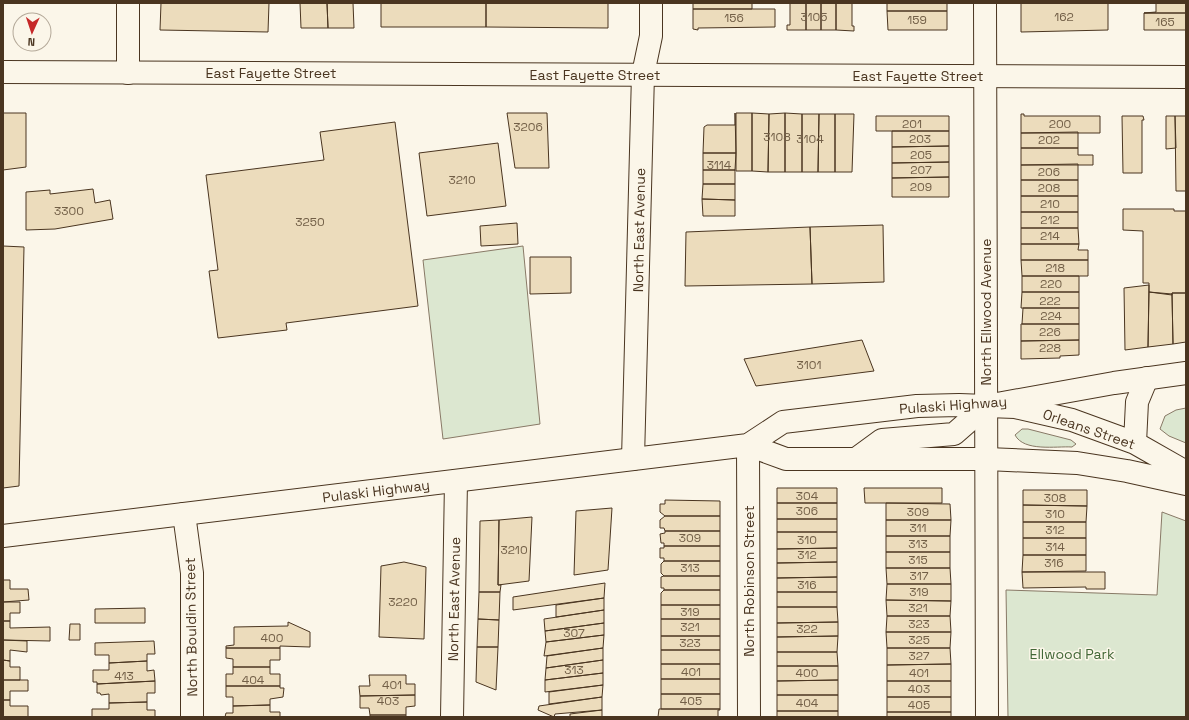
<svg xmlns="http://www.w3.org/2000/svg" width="1189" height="720" font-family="'Space Grotesk',sans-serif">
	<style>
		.green { fill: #dce7d0; stroke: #887966 }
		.building { fill: #ecdcbc; stroke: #4a3520 }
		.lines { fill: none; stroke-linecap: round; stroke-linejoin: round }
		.street-casing { stroke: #4a3520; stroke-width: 24 }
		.secondary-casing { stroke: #4a3520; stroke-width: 24 }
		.primary-casing { stroke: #4a3520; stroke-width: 24 }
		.street { stroke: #fbf6e9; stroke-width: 22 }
		.secondary { stroke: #fbf6e9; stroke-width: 22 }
		.primary { stroke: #fbf6e9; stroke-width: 22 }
		.labels { text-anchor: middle; stroke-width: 3; stroke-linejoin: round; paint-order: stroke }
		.number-label { font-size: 12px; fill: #725f47 }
		.street-label { font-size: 14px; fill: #4a3520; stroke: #fbf6e9 }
		.park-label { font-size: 14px; fill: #436837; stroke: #fbf6e9 }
	</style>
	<rect width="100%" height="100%" fill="#fbf6e9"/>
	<!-- green -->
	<path class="green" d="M523,246L540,424L443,439L423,260Z
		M1186,408V443L1169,436L1160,429L1165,416L1176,410Z
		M1022,429H1028L1071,440L1076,444L1072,447C1056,446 1024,452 1015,435Z
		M1162,512L1186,521V717H1008L1006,590L1157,595Z"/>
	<!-- building -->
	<path class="building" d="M161,3H269L268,32L160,30Z
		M300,3H327L328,28H301Z
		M327,3H353L354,28H328Z
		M381,3H486V27H381Z
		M486,3H608V28L486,27Z
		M693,3H752V9H693Z
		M790,3H806V30H787V25H790Z
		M806,3H821V30H806Z
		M821,3H836V30H821Z
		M836,3H852V26H854V31L836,30Z
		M887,3H947V11H887Z
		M1021,3H1108V30L1021,32Z
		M1156,3H1186V13H1144L1156,12Z
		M693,9H775V27L698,28V30L693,29Z
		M887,11H947V30H888Z
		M1144,13H1186V30H1144Z
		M3,113H26V167L3,170Z
		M507,113H547L549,168H515Z
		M735,113L736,153H703L704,127L707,125H735Z
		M736,113H752V171H736Z
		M752,113L769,114L768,172L752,171Z
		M785,113L802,114V172H785Z
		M785,113V172H768L769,114Z
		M802,114H819L818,172H802Z
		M819,114H835V172H818Z
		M835,114H854L852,172H835Z
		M1021,114H1024V116H1100V133H1021Z
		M876,116H949V131H876Z
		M1122,116H1143L1144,120H1142V173H1123Z
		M1166,116H1175L1176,148L1166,149Z
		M1175,116H1186V191H1176Z
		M395,122L418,306L286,323L287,330L218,338L209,271L218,270L206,175L324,160L320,132Z
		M892,131H949V146L892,147Z
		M1078,132V148H1021V133Z
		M498,143L506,206L427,216L419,153Z
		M949,146V162L892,163V147Z
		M1021,148H1078V155H1093V165H1021Z
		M703,153H736L735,170H703Z
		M949,162V177L892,178V163Z
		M1078,164V180H1021V165Z
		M703,170H735V184H703Z
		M949,177V197H892V178Z
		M1021,180H1078V196H1021Z
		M703,184H735V200L702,199Z
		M93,189L95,203L110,200L113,219L55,229L26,230V192L50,190V194Z
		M1021,196H1078V212H1021Z
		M702,199L735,200V216H703Z
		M1123,209H1174V211H1186V293H1172V295L1149,292V283H1143V231L1123,230Z
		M1021,212H1078V228H1021Z
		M517,223L518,244L481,246L480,226Z
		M883,225L884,282L812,284L810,227Z
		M810,227L812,284L685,286L686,232Z
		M1021,228H1078L1079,244H1021Z
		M1021,244H1079L1078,250H1088V260H1021Z
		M3,246L24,247L19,486L3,488Z
		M530,257H571V293L530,294Z
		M1021,260H1088V276H1022Z
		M1022,276H1079V292H1022Z
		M1149,285L1148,347L1125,350L1124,288Z
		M1022,292H1079V308H1021Z
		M1149,292L1172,294L1173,344L1148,347Z
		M1172,293H1186V342L1173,344Z
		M1023,308H1079V324H1022Z
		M1021,324H1079V340L1021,341Z
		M862,340L874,371L756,386L744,359Z
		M1079,340V355L1060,356V358L1021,359V341Z
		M777,488H837V503H777Z
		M864,488H942V503H865Z
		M1023,490H1087V506L1023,505Z
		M665,500L720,501V516H665L660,512V504H665Z
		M777,503H837V519H777Z
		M886,503L950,504L951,520H886Z
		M1023,505L1087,506L1086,522H1023Z
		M612,508L608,570L574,575L576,511Z
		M665,516H720V531H665L664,528H660V520Z
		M532,517L529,581L498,585L499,520Z
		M777,519H837V532H777Z
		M499,520L498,585H501L500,592H479L480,521Z
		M886,520H951L950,536H886Z
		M1023,522H1086V538H1023Z
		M665,531H720V546H664V543H661L660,534L665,533Z
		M777,532H837V548L777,549Z
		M886,536H950V552H886Z
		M1023,538H1086V555H1023Z
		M664,546H720V561H664V558H660V548H664Z
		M837,548V562L777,563V549Z
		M886,552H950V568H886Z
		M1023,555H1086V571L1022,572Z
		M664,561H720V576H664L661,573V564Z
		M404,562L426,567L424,639L379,637L381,566Z
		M837,562V577L777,578V563Z
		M886,568H950L951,584H887Z
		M1022,572H1105V589H1086V587L1023,588Z
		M664,576H720V590H664V588H661V577Z
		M837,577V592H777V578Z
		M3,580H10V589H28L29,600L3,602Z
		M605,583L604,598L513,610V597Z
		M887,584H951V601L886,600Z
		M664,590H720V605H661V593Z
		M479,592H500L499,620L478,619Z
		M777,592H837V607H777Z
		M604,598V610L556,617V605Z
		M886,600L951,601L950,616H887Z
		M3,602H20V613H10V621H3Z
		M661,605H720V619H661Z
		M777,607H837L838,622L777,623Z
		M145,608V623H95V609Z
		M604,610V623L545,631L544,619Z
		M887,616H950L951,632H886Z
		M478,619L499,620L498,647H477Z
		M661,619H720V636H661Z
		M3,621H10V628L50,627V641L3,640Z
		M288,622L310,632V647L280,646V648H226V646L234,645V627L288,626Z
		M838,622V636L777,637V623Z
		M604,623V635L546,642L545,631Z
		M70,624H80V640H69Z
		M886,632H951L950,648H887Z
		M604,635L603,648L544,656L546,642Z
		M661,636H720V650H661Z
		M838,636L837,652H777V637Z
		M3,640L27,641V652L10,650V661L3,660Z
		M154,641L155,654H147V661L109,663V655H95V643Z
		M477,647H498L496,690L476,682Z
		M226,648H280V660H270V667H233V659L226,658Z
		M603,648V660L546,668L547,656Z
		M887,648H950L951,664L887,665Z
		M661,650H720V664H661Z
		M777,652H837L838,666H777Z
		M3,660L10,661V667H20V680H3Z
		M603,660V673L545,680L546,668Z
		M147,661V671L154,670L155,681L97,684V682H93V670H109V663Z
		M661,664H720V679H661Z
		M951,664V681H887V665Z
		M777,666H838V680L777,681Z
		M233,667H270V674H280V686H226V674H233Z
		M603,673V685L545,692V680Z
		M369,675H406V684H415V695L360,696L359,686H370Z
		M661,679H720V694H661Z
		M3,680H28V691H10V700H3Z
		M838,680V695H777V681Z
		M155,681V693H147V702L109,703V694L101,695L100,693H97V684Z
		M887,681H951V697H887Z
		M603,685L602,697L549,704V692Z
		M226,686H280V688H284L283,697L270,699V705L233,706V697H226Z
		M661,694H720V709H661Z
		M415,695V706L406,707V715H370L369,708H360V696Z
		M777,695H838V711H777Z
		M602,697V710L555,714L554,717L538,710L539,706Z
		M887,697H951V712H887Z
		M3,700H10V706H28V717H3Z
		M147,702V710H155V717H92V709H109V703Z
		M270,705V712H280V717H225L226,713H233V706Z
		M659,709H720V710H718V717H658Z
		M602,710V717H570V714Z
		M777,711H838V717H777Z
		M887,712H951V717H887Z
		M370,715H406V717H370Z"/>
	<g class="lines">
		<!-- street casing -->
		<g class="street-casing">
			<path id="street" d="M128,3V73
				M985,3L987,717
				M997,404L1114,383L1186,373
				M748,445L749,717
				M633,459L643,74L651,36V3
				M184,514L192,573V717
				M452,717L456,481"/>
		</g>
		<!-- secondary casing -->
		<g class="secondary-casing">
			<path id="secondary" d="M3,72L1186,77"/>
		</g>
		<!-- primary casing -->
		<g class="primary-casing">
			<path id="primary" d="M1135,443L1137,402L1147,378
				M748,445L786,459H987L1077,463L1127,471L1186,484
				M856,459L882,440L954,434L986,406
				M3,536L748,445L783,422L917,406L959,405L1015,407L1072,420L1135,443L1186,472"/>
		</g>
		<!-- street -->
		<use href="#street" class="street"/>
		<!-- secondary -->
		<use href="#secondary" class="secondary"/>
		<!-- primary -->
		<use href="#primary" class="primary"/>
	</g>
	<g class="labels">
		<!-- number labels -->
		<g class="number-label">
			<text x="814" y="21">3105</text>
			<text x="1064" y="21">162</text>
			<text x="734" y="22">156</text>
			<text x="917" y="24">159</text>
			<text x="1165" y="26">165</text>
			<text x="912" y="128">201</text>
			<text x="1060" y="128">200</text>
			<text x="528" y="131">3206</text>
			<text x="777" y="141">3108</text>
			<text x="810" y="143">3104</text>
			<text x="920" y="143">203</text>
			<text x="1049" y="144">202</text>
			<text x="921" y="159">205</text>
			<text x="719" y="169">3114</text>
			<text x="921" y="174">207</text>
			<text x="1049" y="176">206</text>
			<text x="462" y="184">3210</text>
			<text x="921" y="191">209</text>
			<text x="1049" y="192">208</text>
			<text x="1050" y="208">210</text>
			<text x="69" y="215">3300</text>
			<text x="1050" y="224">212</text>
			<text x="310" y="226">3250</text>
			<text x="1050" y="240">214</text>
			<text x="1055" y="272">218</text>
			<text x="1051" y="288">220</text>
			<text x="1050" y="305">222</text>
			<text x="1051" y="320">224</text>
			<text x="1050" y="336">226</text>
			<text x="1050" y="352">228</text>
			<text x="809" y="369">3101</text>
			<text x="807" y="500">304</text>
			<text x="1055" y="502">308</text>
			<text x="807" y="515">306</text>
			<text x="918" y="516">309</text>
			<text x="1055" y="518">310</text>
			<text x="918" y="532">311</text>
			<text x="1055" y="534">312</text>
			<text x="690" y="542">309</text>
			<text x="807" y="544">310</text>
			<text x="918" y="548">313</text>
			<text x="1055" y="551">314</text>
			<text x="514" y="554">3210</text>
			<text x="807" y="559">312</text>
			<text x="918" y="564">315</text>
			<text x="1054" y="567">316</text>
			<text x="690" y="572">313</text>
			<text x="919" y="580">317</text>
			<text x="807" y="589">316</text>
			<text x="919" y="596">319</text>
			<text x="403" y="606">3220</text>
			<text x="918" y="612">321</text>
			<text x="690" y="616">319</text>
			<text x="919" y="628">323</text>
			<text x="690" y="631">321</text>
			<text x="807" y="633">322</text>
			<text x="574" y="637">307</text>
			<text x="272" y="642">400</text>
			<text x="919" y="644">325</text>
			<text x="690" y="647">323</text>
			<text x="919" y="660">327</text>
			<text x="574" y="674">313</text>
			<text x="691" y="676">401</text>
			<text x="807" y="677">400</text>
			<text x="919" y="677">401</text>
			<text x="124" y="680">413</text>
			<text x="253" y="684">404</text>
			<text x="392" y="689">401</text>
			<text x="919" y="693">403</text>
			<text x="388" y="705">403</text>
			<text x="691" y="705">405</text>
			<text x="807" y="707">404</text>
			<text x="919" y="709">405</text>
		</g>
		<!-- street labels -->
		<g class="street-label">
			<text x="271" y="78">East Fayette Street</text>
			<text x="595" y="80">East Fayette Street</text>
			<text x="918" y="81">East Fayette Street</text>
			<text transform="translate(639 230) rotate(-89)" y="5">North East Avenue</text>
			<text transform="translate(986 312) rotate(-90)" y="5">North Ellwood Avenue</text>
			<text transform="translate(953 405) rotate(-4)" y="5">Pulaski Highway</text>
			<text transform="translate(1089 429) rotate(19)" y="5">Orleans Street</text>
			<text transform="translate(376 491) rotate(-7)" y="5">Pulaski Highway</text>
			<text transform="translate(749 581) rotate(-90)" y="5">North Robinson Street</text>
			<text transform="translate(454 599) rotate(-89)" y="5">North East Avenue</text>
			<text transform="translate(191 627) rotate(-91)" y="5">North Bouldin Street</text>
		</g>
		<!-- park labels -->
		<g class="park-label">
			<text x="1072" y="659">Ellwood Park</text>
		</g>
	</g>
	<!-- border -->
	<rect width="1189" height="720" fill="none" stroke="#4a3520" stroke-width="8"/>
	<!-- north arrow -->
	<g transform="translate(32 32) rotate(183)"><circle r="19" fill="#fbf6e9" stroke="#b4a999"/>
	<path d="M0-3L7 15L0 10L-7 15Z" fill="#c62828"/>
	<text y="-6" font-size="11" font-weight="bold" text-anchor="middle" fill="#4a3520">N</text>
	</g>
</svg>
